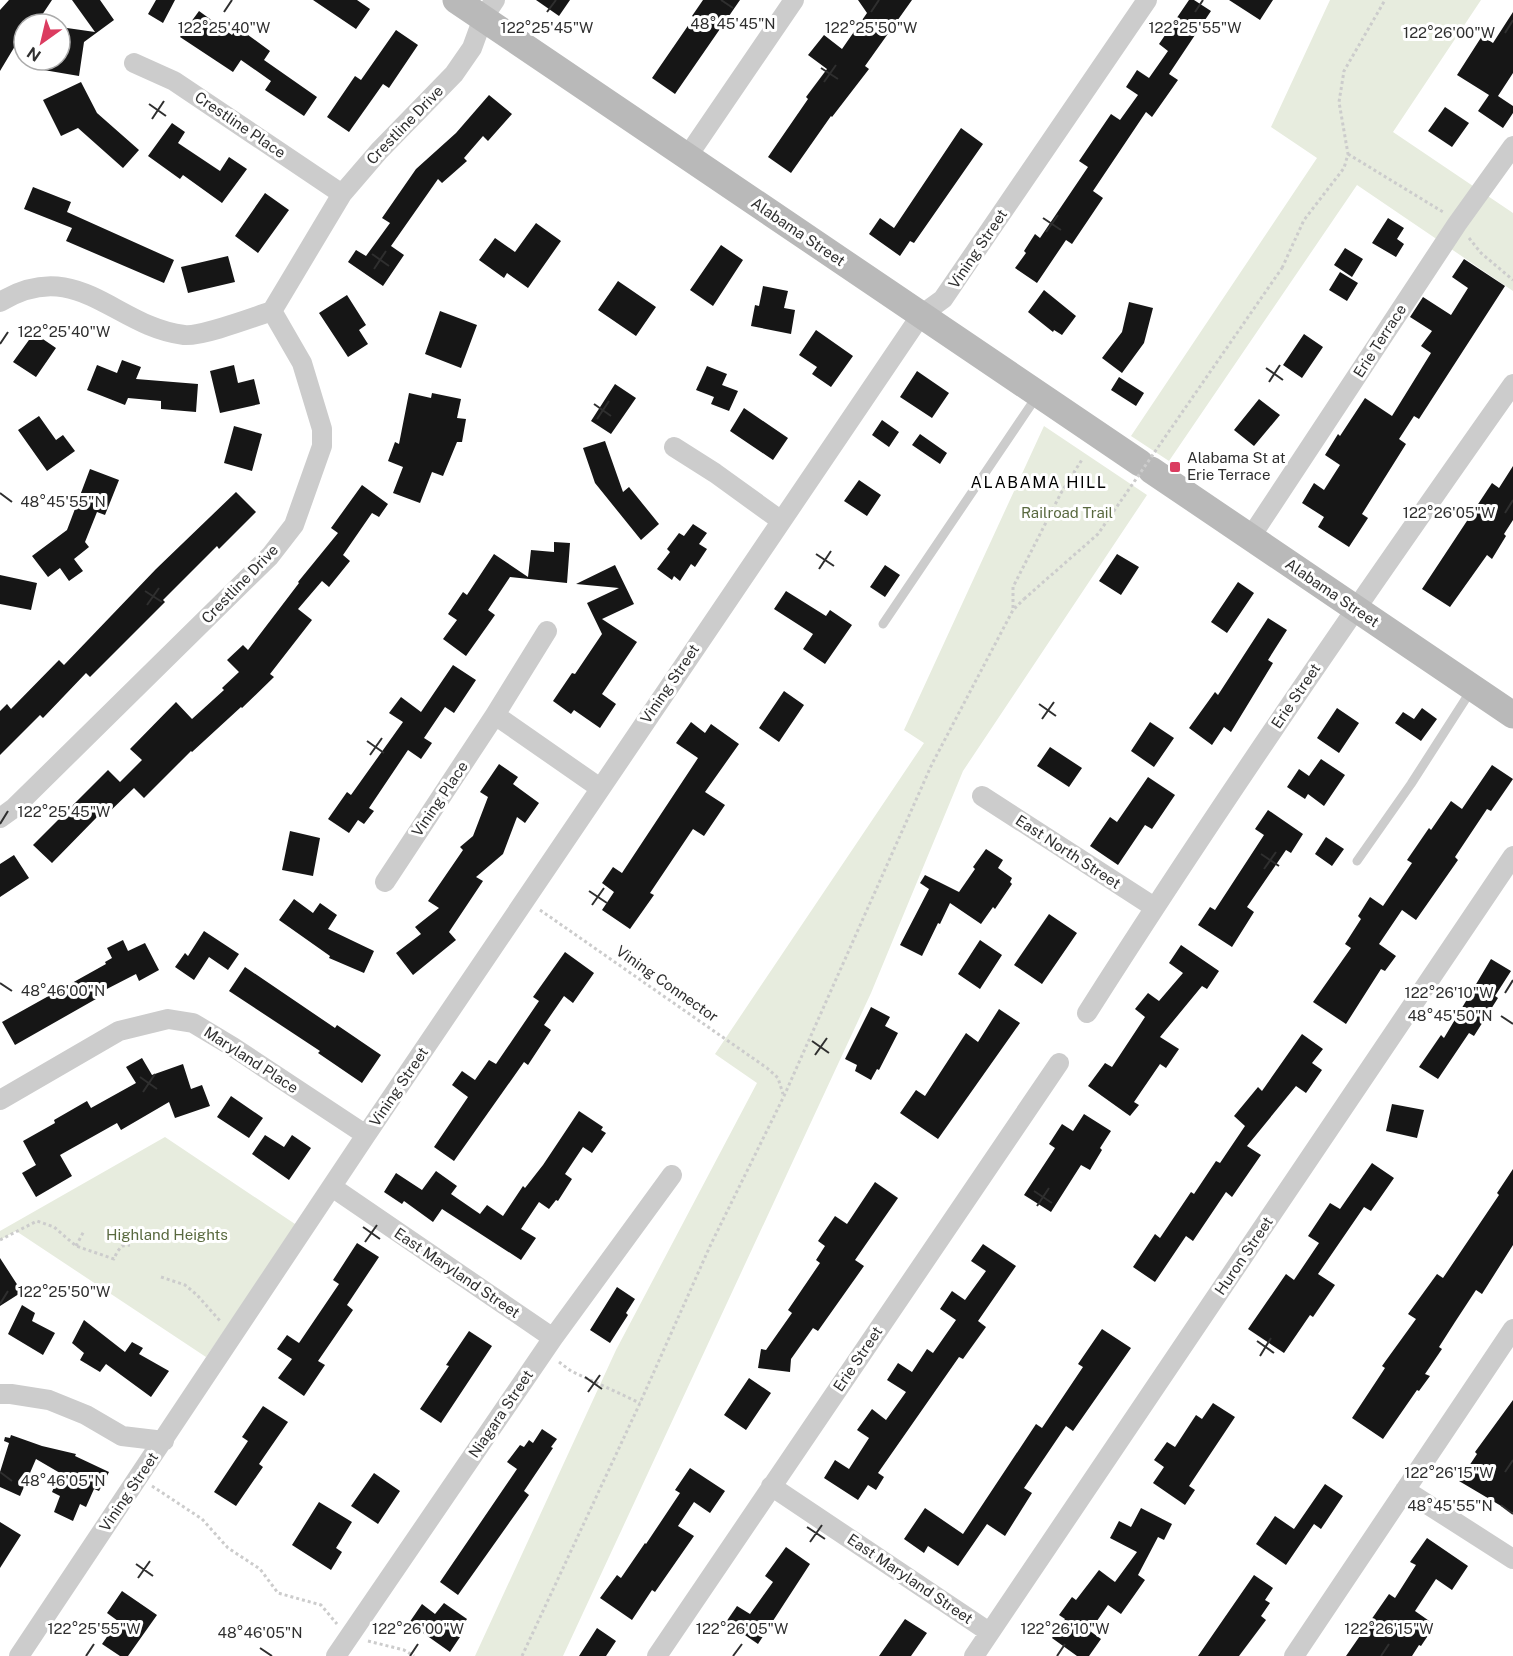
<svg xmlns="http://www.w3.org/2000/svg" width="1513" height="1656" font-family="'Public Sans',sans-serif">
	<style>
		.green { fill: #e7ecde }
		.building { fill: #161616 }
		.lines { fill: none; stroke-linecap: round; stroke-linejoin: round }
		.path { stroke: #ccc; stroke-width: 3; stroke-dasharray: 3 3; stroke-linecap: butt }
		.service { stroke: #ccc; stroke-width: 9 }
		.minor { stroke: #ccc; stroke-width: 20 }
		.secondary { stroke: #b9b9b9; stroke-width: 27 }
		.path-bridge { stroke: #ccc; stroke-width: 3; stroke-dasharray: 3 3; stroke-linecap: butt }
		.ticks { fill: none; stroke: #2f2f2f; stroke-width: 2 }
		.poi-dot { fill: #db3c60; stroke: #fff; stroke-width: 2 }
		.labels { text-anchor: middle; stroke-width: 6; stroke-linejoin: round; paint-order: stroke }
		.street-label { font-size: 15px; fill: #2f2f2f; stroke: #fff }
		.poi-label { font-size: 15px; fill: #2f2f2f; stroke: #fff; text-anchor: start }
		.park-label { font-size: 15px; fill: #59693f; stroke: #fff }
		.neighbourhood-label { font-size: 16px; letter-spacing: 1.5px; fill: #000; stroke: #fff }
		.ticks-label { font-size: 15px; text-anchor: middle; fill: #2f2f2f; stroke: #fff; stroke-width: 6; stroke-linejoin: round; paint-order: stroke }
	</style>
	<rect width="100%" height="100%" fill="#fff"/>
	<!-- green -->
	<path class="green" d="M1330,0H1481L1393,132L1513,213V291L1357,185L1169,461L1131,436L1317,158L1271,127Z
		M1044,426L1147,495L963,771L871,993L563,1656H475L616,1350L757,1083L715,1054L924,743L904,730Z
		M165,1137L298,1226L206,1357L16,1231L0,1240V1231Z"/>
	<!-- building -->
	<path class="building" d="M9,0H52L36,24H24V46L18,41L0,71V10Z
		M72,0H100L114,20L84,42L79,76L32,68L33,60H60V27L95,32Z
		M156,0H175L163,23L148,14Z
		M313,0H357L370,9L356,29Z
		M536,0H570L559,16Z
		M703,0H740L675,94L652,78L694,17L692,16Z
		M858,0H912L865,66L869,69L832,117L831,116L791,173L768,157L808,99L806,97L827,69L808,55L824,35L842,49L867,13Z
		M1189,0H1194L1211,11L1169,74L1178,80L1152,117L1146,112L1093,191L1103,198L1072,244L1066,240L1037,283L1015,268L1026,253L1024,251L1035,234L1040,238L1088,167L1079,161L1111,114L1120,120L1138,95L1126,87L1137,70L1149,78L1168,51L1159,44Z
		M1229,0H1273L1260,20Z
		M199,11L232,35L237,27L270,51L264,60L317,97L304,116L265,90L271,81L241,60L233,72L180,37Z
		M1513,12V73L1498,96L1513,106V113L1503,128L1478,111L1489,95L1457,75L1482,36L1493,43Z
		M396,30L418,45L389,88L383,84L349,132L327,117L355,76L361,80Z
		M81,82L97,113L139,150L123,168L78,128L61,136L43,100Z
		M489,95L512,114L488,141L483,136L464,158L467,161L442,183L438,179L391,246L404,255L383,286L348,262L356,250L366,256L390,223L382,218L416,169L456,133Z
		M1445,107L1469,123L1452,147L1428,131Z
		M172,123L185,132L178,143L220,171L229,157L247,169L222,203L183,175L180,179L148,156Z
		M961,128L983,144L914,243L910,241L900,256L869,234L880,218L894,228Z
		M33,187L71,202L67,212L174,260L164,283L66,241L72,228L24,209Z
		M265,193L289,210L258,253L235,236Z
		M1388,218L1404,228L1397,239L1404,244L1396,257L1372,243Z
		M536,223L561,241L528,288L507,273L504,278L479,260L495,238L515,252Z
		M721,245L743,260L713,306L690,290Z
		M1345,248L1363,259L1352,277L1334,265Z
		M228,256L235,282L188,293L181,267Z
		M1464,259L1505,286L1419,419L1414,416L1399,439L1406,444L1362,514L1368,518L1349,547L1318,527L1324,517L1302,503L1314,483L1324,490L1340,465L1325,455L1338,434L1340,436L1365,398L1392,416L1431,353L1421,346L1432,331L1410,317L1423,297L1451,315L1468,288L1452,277Z
		M1340,272L1358,283L1347,301L1329,290Z
		M618,281L656,307L636,336L598,310Z
		M763,286L788,291L784,308L795,310L791,334L751,326L755,305L759,306Z
		M1044,290L1076,316L1062,335L1054,330L1053,332L1028,312Z
		M347,295L366,325L359,330L368,344L348,357L319,313Z
		M1129,302L1153,308L1144,343L1122,373L1102,358L1122,332Z
		M440,311L477,325L461,368L425,354Z
		M816,330L853,356L831,387L812,374L817,367L799,355Z
		M34,333L56,348L36,377L13,362Z
		M1304,334L1323,347L1302,378L1283,365Z
		M122,360L141,367L136,379L198,384L196,412L161,409V401L128,398L125,405L87,390L97,365L117,373Z
		M234,365L238,383L254,379L260,404L220,413L210,371Z
		M707,366L727,374L722,385L738,391L729,411L711,404L714,397L696,390Z
		M917,371L949,393L932,418L900,397Z
		M1119,377L1144,393L1136,406L1111,390Z
		M615,384L636,398L611,434L591,421Z
		M409,393L431,398L432,393L461,399L457,418L466,419L462,442H457L443,476L432,472L420,503L393,493L403,467L388,461L395,442L399,444Z
		M1259,399L1280,415L1254,446L1234,430Z
		M744,408L788,438L773,460L730,431Z
		M39,416L56,440L63,435L75,451L47,471L18,430Z
		M882,420L899,432L889,447L872,435Z
		M234,426L262,434L252,471L224,463Z
		M920,434L947,453L940,464L912,445Z
		M605,441L623,492L629,487L659,524L641,540L595,483L583,448Z
		M1513,466V520L1504,534L1506,536L1492,559L1487,555L1450,607L1422,589L1492,483L1499,488Z
		M90,469L119,480L105,515L97,512L85,542L89,547L74,559L83,571L69,581L60,568L48,577L32,556L67,530Z
		M859,480L881,495L867,516L844,501Z
		M362,485L388,504L379,517L372,513L343,555L350,561L329,587L322,581L298,609L312,620L270,674L274,677L242,708L241,707L192,752L191,751L144,798L134,788L103,818L99,815L52,863L33,845L108,770L120,782L142,760L130,749L176,702L192,719L224,690L222,688L239,672L227,660L243,645L248,650L299,583L298,582L338,533L331,528Z
		M236,492L256,512L219,549L217,546L163,600L165,602L90,677L86,673L43,718L40,715L0,755V711L7,704L11,709L59,660L64,665L156,569Z
		M693,524L707,533L699,544L707,549L695,567L691,564L680,581L674,576L672,580L657,569L670,552L667,549L679,533L684,536Z
		M554,542L570,543L567,583L510,577L488,610L495,615L466,656L443,639L457,620L448,614L463,592L467,595L494,554L528,577L531,550L554,552Z
		M1117,554L1139,567L1121,595L1099,581Z
		M615,565L634,604L602,619L637,642L602,694L616,704L600,728L574,710L571,714L553,701L572,673L575,674L602,634L587,603L619,588L576,584Z
		M885,565L900,575L885,597L870,587Z
		M0,575L37,583L31,610L0,604Z
		M1238,582L1254,593L1227,633L1211,622Z
		M786,591L826,616L830,610L852,625L825,664L803,649L813,634L774,609Z
		M1268,618L1287,630L1268,660L1273,663L1231,732L1224,727L1212,745L1189,728L1215,692L1218,695Z
		M453,665L476,680L454,713L445,707L424,738L432,743L421,759L408,750L369,808L374,811L364,824L358,820L349,833L328,819L347,792L351,795L403,722L389,713L401,697L421,712Z
		M784,691L804,705L779,742L759,728Z
		M1337,708L1359,723L1339,753L1317,738Z
		M1422,708L1437,719L1421,741L1395,723L1403,712L1414,719Z
		M691,722L705,733L711,724L739,744L705,792L725,805L704,836L693,829L650,893L654,895L630,929L602,910L614,892L602,883L613,867L622,873L698,758L676,743Z
		M1150,722L1174,738L1154,767L1131,751Z
		M1050,747L1082,768L1069,787L1037,766Z
		M1321,759L1345,775L1324,806L1308,794L1305,799L1287,787L1299,769L1309,776Z
		M499,764L518,777L513,784L539,803L525,823L517,817L503,854L476,877L483,881L449,932L456,940L413,975L396,953L421,934L415,927L439,908L428,901L463,850L460,847L473,836L488,797L480,792Z
		M1492,765L1513,779L1491,811L1487,809L1455,857L1458,860L1416,920L1402,910L1379,944L1396,956L1385,971L1381,969L1346,1024L1313,1002L1351,948L1345,944L1361,919L1358,916L1370,897L1383,906L1412,863L1407,860L1429,828L1431,830L1451,801L1462,809Z
		M1148,777L1175,795L1152,829L1145,825L1118,865L1090,846L1110,817L1117,822Z
		M1268,810L1303,834L1291,853L1286,850L1247,907L1254,912L1232,947L1198,925L1210,907L1215,910L1264,835L1255,829Z
		M290,831L320,838L313,876L282,870Z
		M1326,837L1344,849L1332,866L1315,854Z
		M986,849L1003,860L998,868L1012,878L1010,882L1012,884L995,909L993,907L981,924L950,903L940,924L938,923L922,956L900,945L929,889L920,883L925,875L959,892L975,869L973,867Z
		M14,855L29,878L0,897V864Z
		M294,899L313,913L320,903L337,915L328,929L374,951L364,973L329,958L330,956L279,920Z
		M1049,914L1077,933L1042,984L1014,965Z
		M204,931L239,954L228,970L209,957L194,980L175,967L185,953L188,956Z
		M123,940L128,951L145,943L159,970L139,981L136,974L101,992L103,995L15,1045L2,1022L106,964L105,962L112,958L107,948Z
		M980,940L1002,955L980,989L958,974Z
		M1181,945L1219,971L1207,989L1202,986L1160,1037L1179,1049L1166,1068L1160,1064L1134,1102L1139,1105L1130,1116L1088,1086L1105,1063L1112,1067L1145,1017L1135,1009L1148,993L1159,1001L1183,973L1169,963Z
		M565,952L594,973L573,1003L564,996L544,1025L551,1030L528,1065L524,1062L454,1161L434,1147L468,1097L452,1085L462,1071L475,1080L489,1060L496,1064L539,1001L533,997Z
		M1491,959L1511,971L1495,996L1498,998L1474,1036L1469,1033L1438,1079L1419,1067L1441,1035L1444,1038Z
		M245,967L335,1028L337,1025L381,1055L362,1083L318,1053L320,1051L229,991Z
		M871,1007L890,1017L885,1026L898,1033L879,1070L877,1069L871,1080L855,1071L857,1065L845,1059Z
		M999,1009L1020,1023L938,1139L900,1113L916,1090L925,1096L966,1033L978,1042Z
		M1302,1034L1323,1049L1312,1063L1322,1070L1306,1093L1296,1086L1247,1146L1261,1155L1232,1197L1226,1192L1193,1241L1186,1236L1155,1282L1133,1267L1155,1234L1160,1238L1191,1192L1194,1194L1216,1161L1220,1163L1245,1126L1234,1116L1258,1087L1262,1091Z
		M142,1058L152,1075L183,1064L191,1089L202,1085L210,1106L175,1118L169,1102L121,1130L117,1123L60,1155L72,1176L36,1197L22,1173L36,1165L23,1141L55,1123L54,1120L87,1101L91,1108L136,1083L126,1067Z
		M231,1096L263,1118L249,1138L217,1117Z
		M1392,1104L1424,1110L1417,1138L1386,1131Z
		M579,1111L603,1127L601,1130L606,1133L592,1153L583,1147L565,1174L572,1179L558,1201L556,1200L549,1209L539,1202L521,1229L536,1238L521,1260L442,1209L433,1222L404,1201L402,1204L384,1192L396,1173L422,1190L436,1171L457,1186L451,1194L480,1214L487,1205L503,1216L523,1186L525,1188L543,1165Z
		M1084,1114L1111,1131L1100,1148L1102,1150L1090,1170L1081,1165L1051,1212L1024,1195L1055,1148L1049,1144L1062,1124L1073,1131Z
		M265,1135L284,1147L292,1135L311,1148L289,1180L252,1154Z
		M1372,1163L1394,1178L1371,1211L1364,1207L1318,1274L1335,1285L1313,1317L1310,1315L1284,1353L1248,1329L1286,1274L1294,1280L1319,1243L1308,1236L1330,1203L1340,1209Z
		M1513,1169V1245L1482,1294L1476,1290L1455,1322L1439,1347L1442,1349L1425,1374L1430,1376L1419,1391L1417,1390L1383,1439L1352,1418L1385,1368L1382,1366L1416,1319L1408,1314L1437,1274L1443,1278L1499,1195L1497,1193Z
		M875,1182L898,1198L855,1260L864,1266L818,1331L813,1328L791,1359L790,1372L758,1368L761,1349L766,1350L792,1313L788,1310L820,1263L816,1260L825,1246L818,1241L835,1216L847,1224Z
		M357,1243L379,1257L347,1305L353,1310L318,1361L325,1365L304,1396L278,1378L292,1359L277,1349L287,1335L299,1343L339,1284L333,1280Z
		M983,1244L1016,1266L978,1321L986,1327L963,1359L959,1357L878,1473L884,1477L876,1490L868,1485L858,1500L824,1478L835,1460L849,1469L869,1438L857,1430L872,1409L886,1420L906,1392L887,1380L898,1363L912,1372L927,1349L933,1353L956,1320L940,1309L952,1291L965,1300L986,1271L971,1261Z
		M0,1258L22,1292L0,1306Z
		M617,1287L635,1299L626,1313L628,1315L610,1343L590,1330Z
		M22,1305L35,1313L32,1321L55,1333L43,1355L8,1334Z
		M84,1320L125,1352L132,1342L143,1348L139,1354L169,1371L151,1397L106,1364L100,1372L80,1360L84,1353L72,1343Z
		M1102,1329L1131,1348L1073,1431L1066,1426L1024,1488L1032,1493L1005,1536L987,1524L958,1566L928,1546L924,1553L904,1539L925,1508L963,1534L1036,1424L1042,1428L1083,1367L1078,1364Z
		M469,1331L492,1346L441,1423L420,1409L449,1366L446,1365Z
		M749,1378L771,1393L746,1430L724,1415Z
		M1513,1400V1513L1459,1481L1477,1454L1475,1452Z
		M1213,1403L1235,1417L1189,1486L1195,1490L1185,1505L1153,1483L1164,1467L1154,1460L1167,1442L1175,1447L1196,1415L1202,1419Z
		M263,1406L288,1422L259,1464L263,1467L236,1506L214,1492L248,1441L242,1437Z
		M542,1429L557,1439L551,1447L553,1448L524,1491L529,1495L458,1595L440,1582L517,1469L507,1462L520,1445L524,1447L529,1440L533,1443Z
		M11,1435L42,1446L76,1454L75,1456L109,1472L99,1491L94,1489L86,1507L80,1504L73,1521L54,1512L60,1496L52,1492L60,1473L36,1459L20,1496L0,1487V1472L9,1443L4,1441L5,1437L10,1438Z
		M690,1468L725,1491L710,1513L694,1502L678,1526L694,1536L655,1592L652,1590L632,1620L600,1598L617,1575L621,1578L645,1543L646,1544L680,1493L675,1490Z
		M374,1473L400,1491L378,1524L351,1506Z
		M1325,1484L1343,1496L1321,1529L1314,1524L1286,1565L1256,1544L1275,1516L1294,1529Z
		M319,1502L352,1522L336,1548L342,1552L331,1570L292,1545Z
		M1141,1508L1172,1524L1164,1540L1158,1537L1138,1575L1145,1580L1121,1614L1108,1605L1090,1631L1101,1639L1089,1656H1077L1052,1638L1065,1619L1059,1615L1072,1597L1076,1600L1099,1570L1115,1582L1137,1552L1110,1538L1119,1521L1131,1527Z
		M0,1522L21,1535L0,1568Z
		M1427,1538L1468,1566L1452,1590L1436,1579L1415,1611L1435,1625L1421,1646L1419,1645L1412,1656H1346L1389,1594L1395,1598L1416,1565L1410,1562Z
		M786,1547L810,1564L758,1644L726,1622L737,1606L750,1614L773,1582L765,1576Z
		M1254,1575L1273,1588L1265,1600L1270,1603L1261,1616L1266,1620L1239,1656H1198Z
		M122,1591L157,1615L128,1656H120L102,1644L118,1621L107,1613Z
		M444,1603L467,1619L457,1634L460,1637L450,1652L409,1623L422,1604L435,1614Z
		M905,1619L927,1633L911,1656H879Z
		M597,1628L616,1641L606,1656H579Z"/>
	<g class="lines">
		<!-- path -->
		<path class="path" d="M1348,154L1443,212
			M1469,238L1481,253L1513,280
			M1282,268L1304,220L1344,168L1348,154L1339,102L1344,71L1385,0
			M1013,608V587L1061,493L1083,458
			M540,910L767,1068L778,1078L783,1094
			M0,1240L37,1221L54,1227L76,1246L114,1259L117,1252L122,1246L130,1245
			M76,1246L84,1231
			M161,1277L185,1285L197,1295L221,1322
			M559,1362L571,1371L640,1403
			M152,1486L202,1519L228,1548L260,1569L278,1593L321,1605L337,1624
			M368,1641L404,1650L414,1656
			M522,1656L640,1403L711,1244L784,1096L932,764L1013,610L1024,599"/>
		<!-- service -->
		<path class="service" d="M883,624L1037,396
			M1357,861L1411,784L1472,689"/>
		<!-- minor -->
		<path class="minor" d="M134,63L174,81L342,194
			M687,157L794,0
			M0,302C77,255 115,327 184,335C201,337 254,317 272,311
			M272,311L342,194L379,151L454,74L472,48L483,18L495,0
			M674,447L715,473L780,520
			M1250,538L1457,224L1513,146
			M495,715L600,788
			M982,796L1154,907
			M0,818L14,808L270,556L294,525L322,446V429L302,363L272,311
			M385,882L495,715L547,631
			M1087,1013C1223,799 1367,591 1513,384
			M0,1100L119,1031L168,1019L193,1023L233,1047L366,1135
			M332,1187L553,1338
			M0,1394H11L49,1400L86,1415L122,1436L164,1441
			M771,1486L989,1632
			M1405,1490L1513,1559
			M19,1656L366,1135L921,315L943,299L1147,0
			M336,1656L553,1338L672,1175
			M657,1656L1059,1063
			M974,1656L1513,856
			M1294,1656L1513,1329"/>
		<!-- secondary -->
		<path class="secondary" d="M456,0L1140,463
			M1151,470L1513,715"/>
		<!-- path-bridge -->
		<path class="path-bridge" d="M1024,599L1098,534L1282,268"/>
	</g>
	<!-- ticks -->
	<path class="ticks" d="M721,0L733,8M224,12L232,0M547,12L556,0M871,12L879,0M1195,12L1203,0M1505,33L1513,20M821,68L838,79M824,82L836,65M149,104L166,116M152,119L164,101M1043,218L1061,230M1046,232L1058,215M372,254L389,266M374,269L386,251M0,344L8,332M1266,368L1283,380M1269,382L1280,365M594,404L611,416M597,419L609,401M0,493L12,502M1505,513L1513,500M816,554L834,566M819,569L831,551M145,591L162,602M147,605L159,588M1039,704L1056,716M1042,719L1054,702M367,741L384,753M370,755L382,738M0,824L8,811M1261,854L1279,866M1264,869L1276,852M589,891L607,903M592,905L604,888M0,983L12,991M1505,993L1513,980M1501,1016L1513,1024M812,1041L829,1053M815,1055L827,1038M140,1077L157,1089M143,1092L155,1074M1034,1191L1052,1203M1037,1206L1049,1188M363,1227L380,1239M365,1242L377,1225M0,1304L8,1291M1257,1341L1274,1353M1260,1356L1271,1338M585,1377L602,1389M588,1392L600,1375M0,1472L12,1481M1505,1472L1513,1460M1501,1505L1513,1514M807,1527L825,1539M810,1542L822,1525M136,1564L153,1576M138,1578L150,1561M260,1648L272,1656M86,1656L94,1644M410,1656L418,1644M733,1656L742,1644M1057,1656L1065,1644M1381,1656L1389,1644"/>
	<!-- markers -->
	<rect class="poi-dot" x="1169" y="461" width="12" height="12" rx="3"/>
	<g class="labels">
		<!-- street labels -->
		<g class="street-label">
			<text transform="translate(240 125) rotate(34)" y="5">Crestline Place</text>
			<text transform="translate(405 125) rotate(-46)" y="5">Crestline Drive</text>
			<text transform="translate(798 232) rotate(34)" y="5">Alabama Street</text>
			<text transform="translate(978 249) rotate(-56)" y="5">Vining Street</text>
			<text transform="translate(1380 341) rotate(-57)" y="5">Erie Terrace</text>
			<text transform="translate(240 584) rotate(-46)" y="5">Crestline Drive</text>
			<text transform="translate(1332 593) rotate(34)" y="5">Alabama Street</text>
			<text transform="translate(670 684) rotate(-56)" y="5">Vining Street</text>
			<text transform="translate(1296 696) rotate(-56)" y="5">Erie Street</text>
			<text transform="translate(440 799) rotate(-56)" y="5">Vining Place</text>
			<text transform="translate(1068 852) rotate(33)" y="5">East North Street</text>
			<text transform="translate(667 984) rotate(35)" y="5">Vining Connector</text>
			<text transform="translate(251 1060) rotate(33)" y="5">Maryland Place</text>
			<text transform="translate(399 1087) rotate(-56)" y="5">Vining Street</text>
			<text transform="translate(1244 1256) rotate(-56)" y="5">Huron Street</text>
			<text transform="translate(457 1273) rotate(34)" y="5">East Maryland Street</text>
			<text transform="translate(858 1359) rotate(-56)" y="5">Erie Street</text>
			<text transform="translate(501 1414) rotate(-56)" y="5">Niagara Street</text>
			<text transform="translate(129 1492) rotate(-56)" y="5">Vining Street</text>
			<text transform="translate(910 1579) rotate(34)" y="5">East Maryland Street</text>
		</g>
		<!-- poi labels -->
		<g class="poi-label">
			<text x="1187" y="463">Alabama St at<tspan x="1187" dy="17">Erie Terrace</tspan></text>
		</g>
		<!-- park labels -->
		<g class="park-label">
			<text x="1067" y="518">Railroad Trail</text>
			<text x="167" y="1240">Highland Heights</text>
		</g>
		<!-- neighbourhood labels -->
		<g class="neighbourhood-label">
			<text x="1039" y="488">ALABAMA HILL</text>
		</g>
	</g>
	<g class="ticks-label">
		<text x="733" y="29">48°45'45"N</text>
		<text x="224" y="33">122°25'40"W</text>
		<text x="547" y="33">122°25'45"W</text>
		<text x="871" y="33">122°25'50"W</text>
		<text x="1195" y="33">122°25'55"W</text>
		<text x="1449" y="38">122°26'00"W</text>
		<text x="64" y="337">122°25'40"W</text>
		<text x="63" y="507">48°45'55"N</text>
		<text x="1449" y="518">122°26'05"W</text>
		<text x="64" y="817">122°25'45"W</text>
		<text x="63" y="996">48°46'00"N</text>
		<text x="1449" y="998">122°26'10"W</text>
		<text x="1450" y="1021">48°45'50"N</text>
		<text x="64" y="1297">122°25'50"W</text>
		<text x="1449" y="1478">122°26'15"W</text>
		<text x="63" y="1486">48°46'05"N</text>
		<text x="1450" y="1511">48°45'55"N</text>
		<text x="94" y="1634">122°25'55"W</text>
		<text x="418" y="1634">122°26'00"W</text>
		<text x="742" y="1634">122°26'05"W</text>
		<text x="1065" y="1634">122°26'10"W</text>
		<text x="1389" y="1634">122°26'15"W</text>
		<text x="260" y="1638">48°46'05"N</text>
	</g>
	<!-- north arrow -->
	<g transform="translate(42 42) rotate(214)"><circle r="28" fill="#ffffff" stroke="#acacac" stroke-width="1.5"/>
	<path d="M0-4.5L10 22L0 15L-10 22Z" fill="#db3c60"/>
	<text y="-9" font-size="16" font-weight="bold" text-anchor="middle" fill="#2f2f2f">N</text>
	</g>
</svg>
